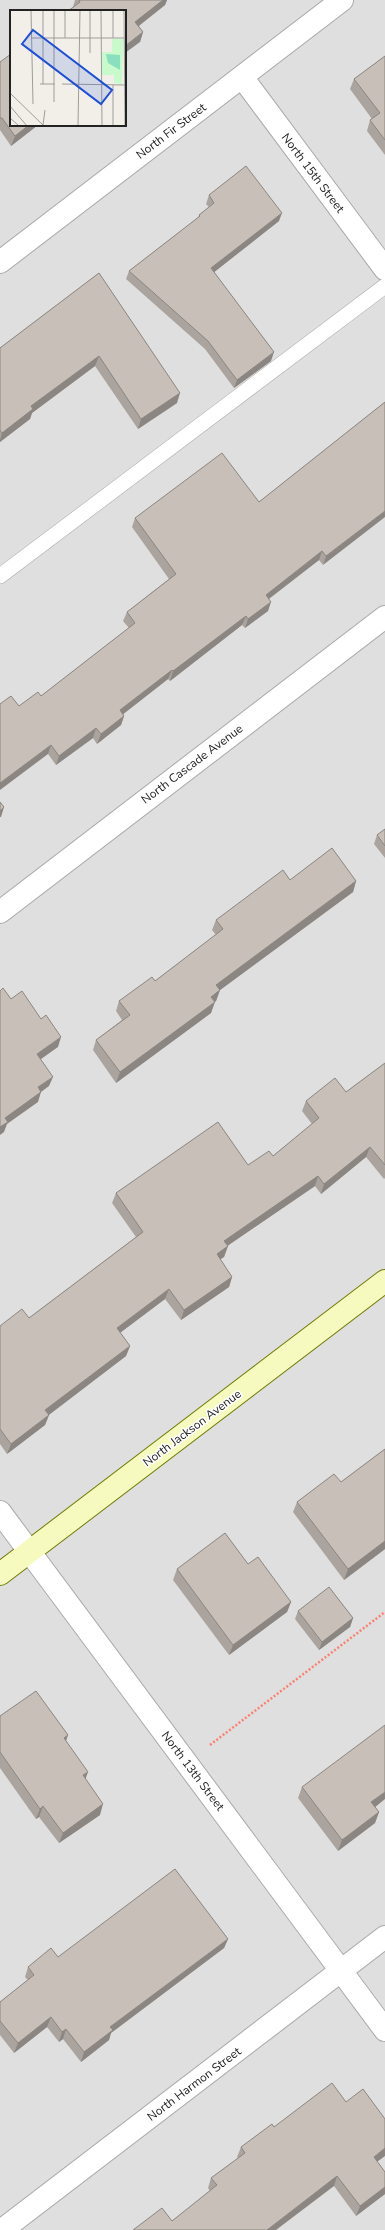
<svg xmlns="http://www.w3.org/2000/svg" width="385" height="2230" font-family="'Nunito Sans',sans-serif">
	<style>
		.residential { fill: #e0dfdf; fill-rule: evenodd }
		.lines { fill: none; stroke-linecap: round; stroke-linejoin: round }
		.service-casing { stroke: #a9a9a9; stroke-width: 16 }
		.minor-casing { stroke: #a9a9a9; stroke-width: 24 }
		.secondary-casing { stroke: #707d05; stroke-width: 24 }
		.path { stroke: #fa8072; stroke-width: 2.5; stroke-dasharray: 2 2; stroke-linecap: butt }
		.service { stroke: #fff; stroke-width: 15 }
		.minor { stroke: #fff; stroke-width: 22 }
		.secondary { stroke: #f7fabf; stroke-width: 22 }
		.wall { fill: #aba49e }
		.shaded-wall { fill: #8b8681 }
		.building { fill: #c7bfb8; stroke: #8b8681 }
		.labels { text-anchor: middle; stroke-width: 3; stroke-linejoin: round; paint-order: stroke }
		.street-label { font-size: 12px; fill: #222; stroke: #fff }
		.inset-road { fill: none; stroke: #9f9d99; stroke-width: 1 }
		.view { fill: #1d4ed8; fill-opacity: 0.15; stroke: #1d4ed8; stroke-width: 2 }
		.inset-edge { fill: none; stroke: #222; stroke-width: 2 }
	</style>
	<rect width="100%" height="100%" fill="#f2efe9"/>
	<!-- residential -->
	<path class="residential" d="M0,0H385V2230H0ZM11,11H125V125H11Z"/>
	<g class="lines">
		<!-- service casing -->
		<g class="service-casing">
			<path id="service" d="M0,576L385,286"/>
		</g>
		<!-- minor casing -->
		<g class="minor-casing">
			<path id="minor" d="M242,77L385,269
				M0,262L342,0
				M0,912L385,617
				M0,1512L385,2030
				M2,2230L385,1937"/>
		</g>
		<!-- secondary casing -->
		<g class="secondary-casing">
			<path id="secondary" d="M0,1574L385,1281"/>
		</g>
		<!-- path -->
		<path class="path" d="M210,1745L385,1612"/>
		<!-- service -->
		<use href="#service" class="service"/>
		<!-- minor -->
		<use href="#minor" class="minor"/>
		<!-- secondary -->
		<use href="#secondary" class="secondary"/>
	</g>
	<!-- wall -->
	<path class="wall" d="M75,0H167L165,5L139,26L143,32L140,42L73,7Z
		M385,56V155L367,131L370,120L372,119L350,89L354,79Z
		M0,62L38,125L11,146L0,130Z
		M209,195L279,221L214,272L271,361L234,388L205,349L126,279L129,271L198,218L199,215L209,207L206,204Z
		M99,273L177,403L138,429L95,366L32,413L30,419L0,442V348Z
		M385,402L323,565L319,560L269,599L268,611L245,628L242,625L170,681L168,679L123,714L124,716L121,725L97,744L93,738L56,765L48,754L19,706L41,696L129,628L123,621L127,612L169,579L132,527L135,518L259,502Z
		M385,829V858L374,844L377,835Z
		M290,880L356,881L353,892L220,990L216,1001L214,1002L211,1013L116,1083L93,1050L96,1040L122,1020L116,1011L119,1001L155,981L216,935L212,930L216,920Z
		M385,1063V1178L384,1179L366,1157L321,1194L315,1186L227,1246H228L224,1257L220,1259L232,1277L229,1287L181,1320L165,1299L120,1333L130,1346L126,1356L49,1415L45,1425L7,1454L0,1444V1326L29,1318L136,1237L112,1203L116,1193L248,1165L273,1156L312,1124L302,1111L306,1101L346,1092Z
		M385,1449V1549L344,1580L293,1512L297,1502L341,1482Z
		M248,1564L291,1602L287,1612L229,1655L173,1580L177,1569Z
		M298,1611L353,1618L350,1627L319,1650L295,1619Z
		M0,1716L68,1735L66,1741L86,1779L100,1815L59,1843L39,1817L36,1819L0,1768Z
		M302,1787L375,1807L379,1812L375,1823L338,1851L298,1798Z
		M228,1939L224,1948L111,2033L109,2040L81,2062L63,2039L59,2042L47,2027L14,2053L0,2035V2002L28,1980L25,1977L28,1967L58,1957Z
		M274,2127L377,2162L385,2172V2194L356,2216L334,2186L172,2221L210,2191L208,2188L211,2178L238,2158L237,2157L241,2147Z"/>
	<!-- shaded-wall -->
	<path class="shaded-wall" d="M163,0H167L165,5L132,31L135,22Z
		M143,32L140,42L125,53V46Z
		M29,125H38L11,146L15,136Z
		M282,213L279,221L208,277L211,268Z
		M274,352L271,361L234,388L237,380Z
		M99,356L95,366L32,413L30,419L0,442V440L2,433L31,406Z
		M180,393L177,403L138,429L141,419Z
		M385,511V517L323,565L326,556Z
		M322,551L319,560L262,604L266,595Z
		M271,602L268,611L245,628L248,619Z
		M246,616L242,625L170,681L173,671Z
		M172,670L168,679L117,719L120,710Z
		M124,716L121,725L97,744L101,734Z
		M96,728L93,738L56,765L59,756Z
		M51,745L48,754L0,790V783Z
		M4,807L1,817H0V811Z
		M356,881L353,892L212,996L216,985Z
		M220,990L216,1001L207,1007L211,997Z
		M215,1002L211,1013L116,1083L120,1072Z
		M61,1037L58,1047L34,1064L37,1054Z
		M53,1077L49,1086L41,1092L38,1102L7,1124L4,1132L0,1135V1127L5,1118L38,1087Z
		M370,1147L366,1157L321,1194L324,1184Z
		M318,1176L315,1186L220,1251L224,1241Z
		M228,1246L224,1257L213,1264L217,1254Z
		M232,1277L229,1287L181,1320L184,1310Z
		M169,1289L165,1299L113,1338L117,1328Z
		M130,1346L126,1356L42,1420L45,1410Z
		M49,1415L45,1425L7,1454L11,1444Z
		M385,1541V1549L344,1580L348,1569Z
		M291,1602L287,1612L229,1655L233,1645Z
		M353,1618L350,1627L319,1650L322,1642Z
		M68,1735L64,1746V1738Z
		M88,1772L84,1783L83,1775Z
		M385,1792V1799L368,1813L371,1802Z
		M103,1804L100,1815L59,1843L63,1833Z
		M43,1806L39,1817L36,1819L40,1809Z
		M379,1812L375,1823L338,1851L342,1840Z
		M228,1939L224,1948L111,2033L109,2040L81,2062L84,2052L110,2027Z
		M51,2017L47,2027L14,2053L18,2043Z
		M66,2029L63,2039L59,2042L62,2032Z
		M385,2148V2156L370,2167L374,2157Z
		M337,2176L334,2186L276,2230H267Z
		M385,2187V2194L356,2216L360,2206Z"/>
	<!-- building -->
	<path class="building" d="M79,0H163L135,22L143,32L125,46V11H68L80,2Z
		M11,54V125H29L15,136L2,118H0V62Z
		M385,56V140L370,120L380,113L354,79Z
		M246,166L282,213L211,268L274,352L237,380L208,341L129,271L200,216L199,215L214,203L209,195Z
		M99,273L180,393L141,419L99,356L31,406L33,409L2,433L0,430V348Z
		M385,402V511L326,556L322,551L266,595L271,602L248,619L246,616L173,671L172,670L120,710L124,716L101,734L96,728L59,756L51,745L0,783V704L11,696L19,706L38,692L41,696L135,623L127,612L176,574L135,518L222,453L259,502Z
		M0,802L4,807L0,811Z
		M385,829V846L377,835Z
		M332,848L356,881L216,985L220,990L211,997L215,1002L120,1072L96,1040L130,1015L119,1001L152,977L155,981L223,929L216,920L283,870L290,880Z
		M3,988L11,999L22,991L41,1019L46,1015L61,1037L37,1054L53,1077L38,1087L41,1092L5,1118L8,1122L0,1127V991Z
		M385,1063V1165L370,1147L324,1184L318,1176L224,1241L228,1246L217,1254L232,1277L184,1310L169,1289L117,1328L130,1346L45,1410L49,1415L11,1444L0,1429V1326L22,1309L29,1318L143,1232L116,1193L218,1122L248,1165L269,1151L273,1156L319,1118L306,1101L335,1078L346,1092Z
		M385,1449V1541L348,1569L297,1502L334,1474L341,1482Z
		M225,1533L248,1564L258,1557L291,1602L233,1645L177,1569Z
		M329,1587L353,1618L322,1642L298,1611Z
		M36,1691L68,1735L64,1738L88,1772L83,1775L103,1804L63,1833L43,1806L40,1809L0,1752V1716Z
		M385,1725V1792L371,1802L379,1812L342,1840L302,1787Z
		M175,1869L228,1939L110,2027L113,2030L84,2052L66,2029L62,2032L51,2017L18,2043L0,2021V2002L34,1975L28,1967L51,1948L58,1957Z
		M332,2083L346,2102L363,2089L385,2119V2148L374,2157L385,2172V2187L360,2206L337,2176L267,2230H133L162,2208L172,2221L217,2185L211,2178L245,2153L241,2147L272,2124L274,2127Z"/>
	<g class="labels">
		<!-- street labels -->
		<g class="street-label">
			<text transform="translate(171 131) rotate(-37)" y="4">North Fir Street</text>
			<text transform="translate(313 173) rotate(53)" y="4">North 15th Street</text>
			<text transform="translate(192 764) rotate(-37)" y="4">North Cascade Avenue</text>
			<text transform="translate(192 1428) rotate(-37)" y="4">North Jackson Avenue</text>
			<text transform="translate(193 1771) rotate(53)" y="4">North 13th Street</text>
			<text transform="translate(194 2084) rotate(-37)" y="4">North Harmon Street</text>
		</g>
	</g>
	<!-- overview -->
	<g transform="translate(10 10)">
		<rect width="116" height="116" fill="#f2efe9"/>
		<path d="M102,29H113L112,74L104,73V65H92V42H102Z" fill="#c8facc"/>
		<path d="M96,44L110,45V60L98,53Z" fill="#88e0be"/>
		<path class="inset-road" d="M21,0L23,94M33,0V74M91,0L92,116M114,0L115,116M21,28H114M55,28V0M103,28V0M80,43V0M30,74H45M52,74L116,75M0,83L34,116M44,92V0M0,96L17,116M0,108L9,116M33,115L35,100M68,116L70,0M103,116V75"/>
		<path class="view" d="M23,20L102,80L91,94L12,34Z"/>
		<rect width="116" height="116" class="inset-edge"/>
	</g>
</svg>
